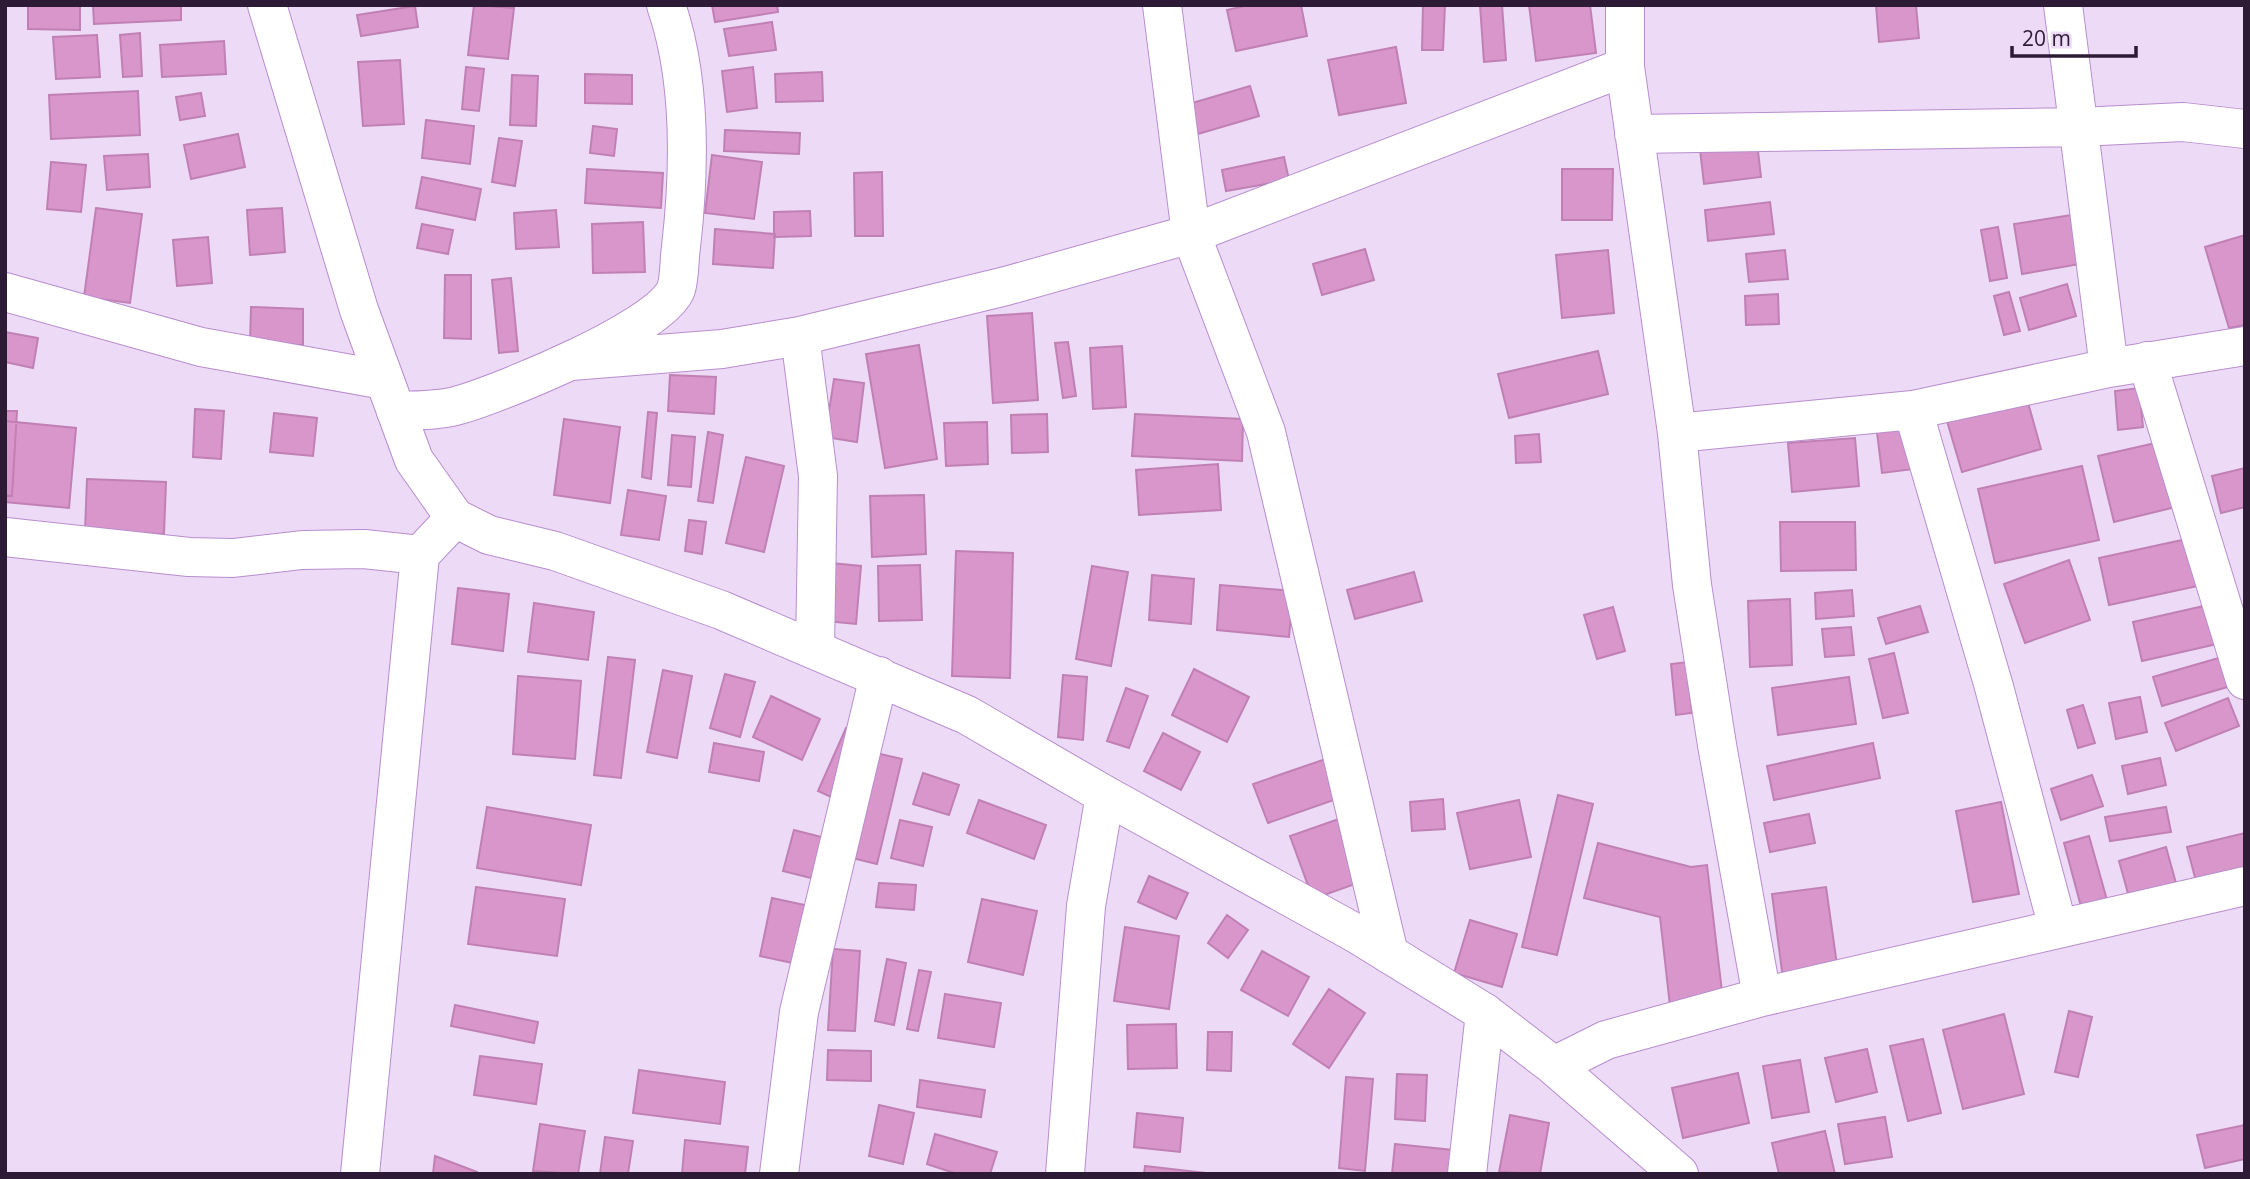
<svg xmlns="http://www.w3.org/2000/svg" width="2250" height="1179" font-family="'Open Sans',sans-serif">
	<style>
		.building { fill: #d996cb; stroke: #c080b4; stroke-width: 2 }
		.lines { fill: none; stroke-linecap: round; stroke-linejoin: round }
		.minor-casing { stroke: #b88dcf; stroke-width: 40 }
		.secondary-casing { stroke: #b88dcf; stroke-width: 40 }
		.minor { stroke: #fff; stroke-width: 38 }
		.secondary { stroke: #fff; stroke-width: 38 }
	</style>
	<rect width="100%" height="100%" fill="#ecdaf6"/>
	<!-- building -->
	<path class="building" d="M28,5H80V30L28,29Z
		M93,5H181V20L94,24Z
		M474,5L514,8L508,59L468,55Z
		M712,5H777L778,12L715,22Z
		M1249,5H1301L1307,36L1236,51L1227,10Z
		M1423,5H1445L1443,50H1422Z
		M1480,5H1502L1506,60L1484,62Z
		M1529,5H1590L1596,53L1536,61Z
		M1876,5H1916L1919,38L1879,42Z
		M415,6L418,27L361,36L357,15Z
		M772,22L776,50L729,56L724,29Z
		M140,33L142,76L123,77L120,35Z
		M97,35L100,77L56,79L53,37Z
		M224,41L226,74L162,77L160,45Z
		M1396,47L1406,103L1339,115L1328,60Z
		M400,60L404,124L363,126L358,62Z
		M466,67L484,69L479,111L462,109Z
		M753,67L757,108L727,112L722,71Z
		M822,72L823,101L776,102L775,74Z
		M585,74L632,75V104L585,103Z
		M512,75L538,76L536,126L510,125Z
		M1250,86L1259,116L1198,134L1189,104Z
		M138,91L140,135L51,139L49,95Z
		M201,93L205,116L180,120L176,97Z
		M426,120L474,126L470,164L422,158Z
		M593,126L617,129L614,156L590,153Z
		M725,130L800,133L799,154L724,151Z
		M238,134L245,167L191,179L184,145Z
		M1756,134L1761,177L1704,184L1699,141Z
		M499,138L522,141L515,186L492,182Z
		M148,154L150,187L107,190L104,156Z
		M712,155L762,162L754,219L705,213Z
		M1284,157L1289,180L1226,191L1222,170Z
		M51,162L86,165L81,212L47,209Z
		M587,169L663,173L661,208L585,203Z
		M1562,169H1613L1612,220H1562Z
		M882,172L883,236H855L854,173Z
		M422,177L481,189L475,220L416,208Z
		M1770,202L1774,234L1708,241L1705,210Z
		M96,208L142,214L130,303L84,297Z
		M282,208L285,252L250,255L247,210Z
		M556,210L559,247L516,249L514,213Z
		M810,211L811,236L774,237V212Z
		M2072,215L2080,264L2022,274L2014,224Z
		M643,222L645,272L593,273L592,224Z
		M422,224L453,230L448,254L417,248Z
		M1998,227L2007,278L1990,281L1981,230Z
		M715,229L775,234L773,268L713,264Z
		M2245,235V325L2229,328L2205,247Z
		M208,237L212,283L177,286L173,240Z
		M1365,249L1374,280L1322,295L1313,264Z
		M1608,250L1614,313L1562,318L1556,255Z
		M1785,250L1788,279L1749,282L1746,254Z
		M445,275H471V339L444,338Z
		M511,278L518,351L499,353L492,280Z
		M2067,284L2076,316L2029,330L2020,298Z
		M2009,292L2020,331L2004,335L1994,296Z
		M1778,294L1779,324L1746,325L1745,296Z
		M251,307L303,309V345L250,344Z
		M1032,313L1038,400L993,403L987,316Z
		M5,332L38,338L33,368L5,362Z
		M1068,342L1076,396L1063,398L1055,343Z
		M919,345L937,459L885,468L866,354Z
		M1122,346L1126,407L1093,409L1090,348Z
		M1598,351L1608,394L1509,418L1498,374Z
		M670,375L716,377L714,414L668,411Z
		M834,379L864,383L857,442L825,437Z
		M2139,388L2143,427L2118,430L2115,391Z
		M2027,399L2041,449L1962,472L1947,421Z
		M195,409L224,411L221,459L193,457Z
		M5,411H17L12,496L5,495Z
		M648,412L657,413L651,479L642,477Z
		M274,413L317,418L313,456L270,452Z
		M1047,414L1048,452L1012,453L1011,415Z
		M1135,414L1243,419L1242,461L1132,456Z
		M564,419L620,427L610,503L554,495Z
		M1908,420L1914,469L1882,473L1876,424Z
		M5,421L76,428L69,508L5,502Z
		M987,422L988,464L946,466L944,423Z
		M708,432L723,435L713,503L698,501Z
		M1539,434L1541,462L1516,463L1515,436Z
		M672,435L695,437L691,487L668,485Z
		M1855,438L1859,486L1792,492L1788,443Z
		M2173,439L2188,504L2114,522L2098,456Z
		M746,457L784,466L764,552L726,543Z
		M1218,464L1221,510L1139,515L1136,470Z
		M2082,466L2099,540L1995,563L1978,489Z
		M2245,468V507L2221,513L2212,476Z
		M87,479L166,482L164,534L85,531Z
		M628,490L666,496L659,540L621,535Z
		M924,495L926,554L872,557L870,496Z
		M689,520L706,522L702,554L685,551Z
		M1780,522H1855L1856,570L1781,571Z
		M2196,537L2207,584L2109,605L2099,558Z
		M956,551L1013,553L1010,678L952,676Z
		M2069,560L2090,620L2025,643L2004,584Z
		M831,563L861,566L856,624L826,621Z
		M920,565L922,620L879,621L878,566Z
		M1092,566L1128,572L1111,666L1076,659Z
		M1414,572L1422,601L1355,619L1347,590Z
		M1152,575L1194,579L1191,624L1149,620Z
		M1220,585L1293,591L1289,637L1217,630Z
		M458,588L509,594L503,651L452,644Z
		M1852,590L1854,616L1816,619L1815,593Z
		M1790,599L1792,665L1750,667L1748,601Z
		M534,603L594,612L588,660L528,652Z
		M2217,603L2226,642L2142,661L2133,622Z
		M1920,606L1928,632L1886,644L1878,618Z
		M1613,607L1625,651L1597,659L1584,615Z
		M1851,627L1854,655L1825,657L1822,629Z
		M1894,653L1908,713L1883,718L1869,659Z
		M2229,655L2238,684L2162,706L2153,677Z
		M608,657L635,660L621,778L594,775Z
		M1687,662L1692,713L1676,715L1671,664Z
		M1194,669L1249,697L1227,742L1172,715Z
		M663,670L692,676L677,758L647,752Z
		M725,674L755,682L740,737L710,728Z
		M1063,675L1087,677L1083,740L1058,737Z
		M518,676L581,681L575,759L513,754Z
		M1849,677L1856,724L1778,735L1772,688Z
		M1126,688L1148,696L1129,748L1107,741Z
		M771,696L820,719L802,760L753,737Z
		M2140,697L2147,732L2116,739L2109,703Z
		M2228,698L2239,726L2176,751L2165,723Z
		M2083,705L2095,743L2078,748L2067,710Z
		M846,728L859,734L831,797L818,791Z
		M1163,733L1200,752L1181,790L1144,771Z
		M714,743L764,752L759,781L709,772Z
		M1873,743L1880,778L1774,800L1767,766Z
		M876,753L902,759L877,864L852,858Z
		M1343,753L1357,792L1268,823L1253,784Z
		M2160,758L2166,785L2128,794L2122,766Z
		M923,773L959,785L949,815L913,804Z
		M2092,775L2103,806L2061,820L2051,789Z
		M1558,795L1593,804L1557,955L1522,947Z
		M1443,799L1445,829L1412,831L1410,802Z
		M979,800L1046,825L1034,859L967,833Z
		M1519,800L1531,857L1470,869L1457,813Z
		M2001,802L2019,894L1973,902L1956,811Z
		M487,807L591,825L581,885L477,868Z
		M2166,807L2171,832L2110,841L2105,817Z
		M1809,814L1815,843L1770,852L1764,823Z
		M1350,815L1372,878L1313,899L1290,836Z
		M900,820L932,827L923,866L891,858Z
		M794,830L825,838L815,879L783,871Z
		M2245,833V873L2197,885L2187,847Z
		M2089,836L2109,907L2083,914L2064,843Z
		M1598,843L1691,867L1707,865L1723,1000L1670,1006L1660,917L1584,898Z
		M2166,847L2179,894L2132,908L2119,861Z
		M1149,876L1188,893L1176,919L1138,902Z
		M879,883L916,885L914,910L876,907Z
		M476,887L565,899L557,956L468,944Z
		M1826,887L1838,972L1783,979L1772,894Z
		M772,898L814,907L802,965L760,956Z
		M982,899L1037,911L1023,975L968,962Z
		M1227,915L1248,930L1228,958L1208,943Z
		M1470,920L1517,934L1502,987L1454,973Z
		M1125,927L1179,936L1169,1009L1114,1001Z
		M833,949L860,951L855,1031L828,1030Z
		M1262,951L1309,977L1288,1016L1241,990Z
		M887,959L906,963L894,1025L875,1021Z
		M919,970L931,972L918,1031L907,1029Z
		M1329,989L1365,1013L1329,1068L1293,1044Z
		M945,994L1001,1003L994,1047L938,1038Z
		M455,1005L538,1022L534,1043L451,1026Z
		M2069,1011L2092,1017L2078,1077L2055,1072Z
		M2004,1014L2024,1094L1963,1109L1943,1030Z
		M1176,1024L1177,1068L1128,1069L1127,1025Z
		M1208,1032H1232L1231,1071L1207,1070Z
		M1923,1039L1941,1113L1908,1121L1890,1046Z
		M1867,1049L1877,1092L1836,1102L1825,1058Z
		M828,1050L871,1051V1081L827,1080Z
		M480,1056L542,1064L536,1104L474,1095Z
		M1800,1060L1809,1112L1772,1118L1763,1066Z
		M639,1070L725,1082L720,1124L633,1113Z
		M1738,1073L1749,1123L1683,1138L1672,1088Z
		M1397,1074L1427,1075L1425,1121L1395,1119Z
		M1346,1077L1373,1079L1365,1171L1339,1168Z
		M920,1080L985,1090L981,1117L917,1107Z
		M879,1105L914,1113L903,1164L869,1156Z
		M1137,1113L1183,1118L1180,1152L1134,1147Z
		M1510,1115L1549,1123L1540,1174L1499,1172Z
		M1885,1117L1892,1157L1845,1164L1838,1124Z
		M540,1124L585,1131L578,1174L533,1171Z
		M2245,1125V1159L2205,1168L2197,1135Z
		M1825,1131L1835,1174H1779L1772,1143Z
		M935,1134L997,1152L990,1174H957L927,1164Z
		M605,1137L633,1141L628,1174H600Z
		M685,1140L748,1147L745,1174H682Z
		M1395,1144L1453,1150L1451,1174H1392Z
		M435,1156L477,1172V1174H433Z
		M1145,1166L1215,1174H1144Z"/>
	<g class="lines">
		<!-- minor casing -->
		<g class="minor-casing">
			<path id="minor" d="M1162,5L1191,234L1266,432L1389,954
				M1625,5V67L1677,433L1692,585L1717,745L1762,997
				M2063,5L2109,368
				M1634,134L2079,127L2183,122L2245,129
				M5,292L201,347L384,380
				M800,336L818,476L815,649
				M571,361L722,349L800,336L1006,286L1191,234L1625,67
				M2147,361L2245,680
				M1913,410L1994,687L2058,928
				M396,411C416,410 440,411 459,405C501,393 662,328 676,289C680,277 679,259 681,247C690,168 692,80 666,5
				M1677,433L1913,410L2109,368L2245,346
				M5,537L189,557L233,558L302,550L364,549L420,555
				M1554,1066L1606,1040L1762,997L2245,886
				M360,1174L420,555L455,518
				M779,1174L799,1012L879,676
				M1065,1174L1086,906L1105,795
				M1467,1174L1485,1013"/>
		</g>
		<!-- secondary casing -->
		<g class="secondary-casing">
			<path id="secondary" d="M267,5L359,310L414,460L455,518L489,535L555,551L721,610L967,715L1105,795L1357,934L1485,1013L1554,1066L1679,1174"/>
		</g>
		<!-- minor -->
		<use href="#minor" class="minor"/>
		<!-- secondary -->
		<use href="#secondary" class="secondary"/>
	</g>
	<!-- border -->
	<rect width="2250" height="1179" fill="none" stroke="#2d1b35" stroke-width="14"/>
	<!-- scale -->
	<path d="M2012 46v10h124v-10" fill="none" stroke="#2d1b35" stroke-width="3.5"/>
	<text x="2022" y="46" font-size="21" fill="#2d1b35" stroke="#ecdaf6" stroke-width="5" paint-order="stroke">20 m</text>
</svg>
